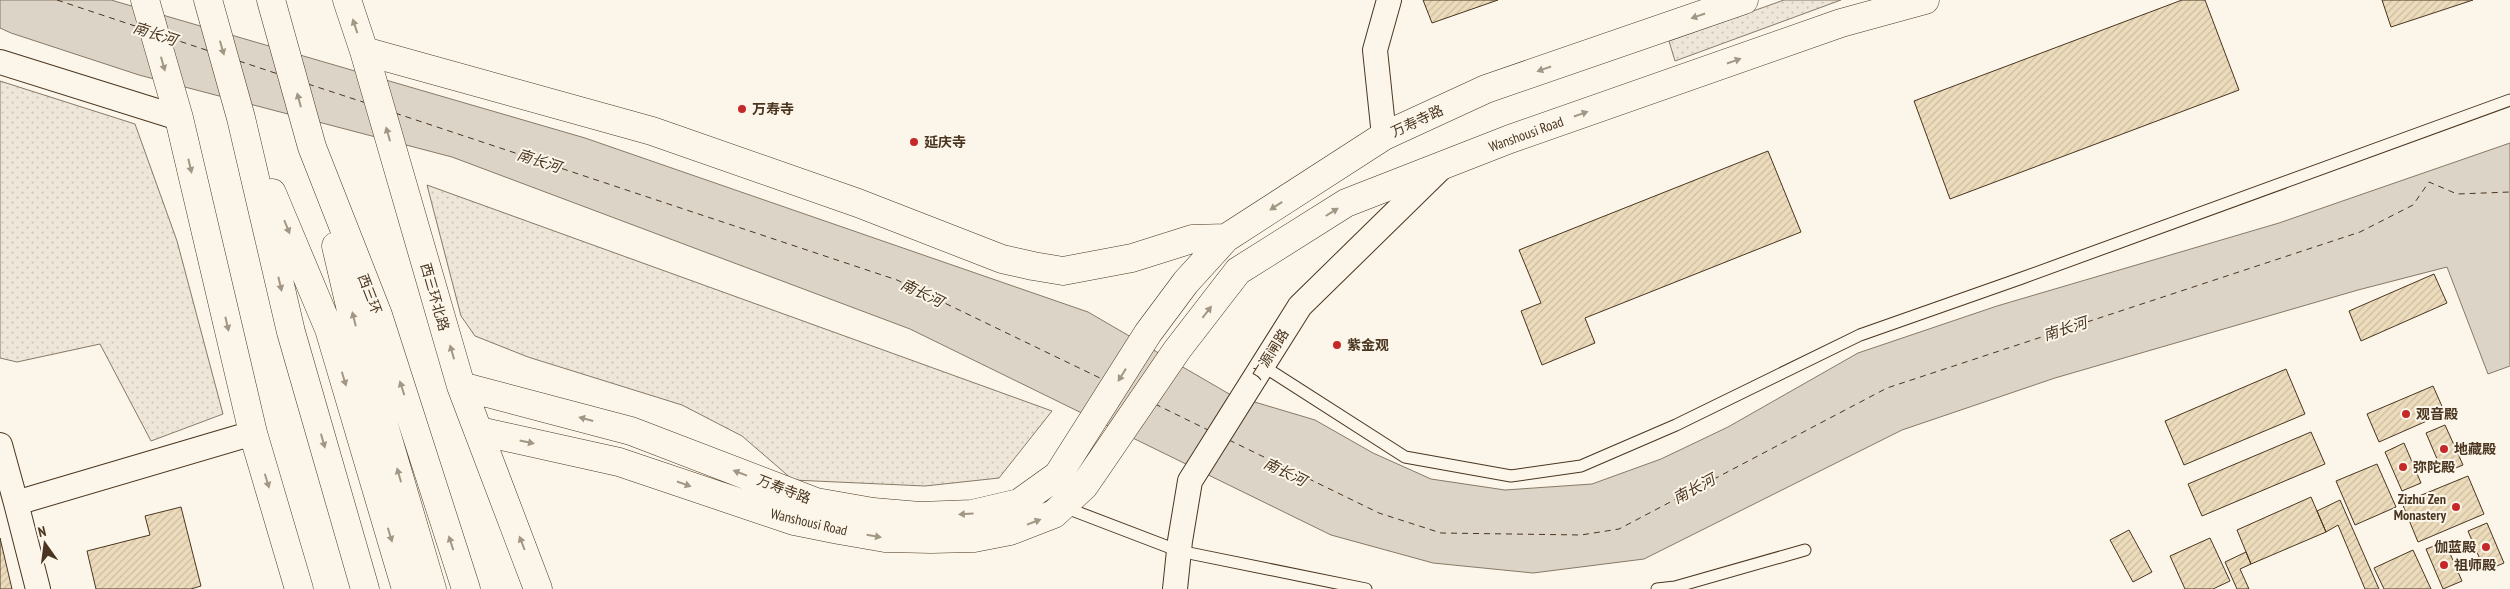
<svg xmlns="http://www.w3.org/2000/svg" width="2510" height="589" font-family="'PT Sans Narrow','Noto Sans SC',sans-serif">
	<style>
		.grass { fill: url(#grass-dots); stroke: #887966 }
		.water { fill: #dcd4c6; stroke: #887966 }
		.lines { fill: none; stroke-linecap: round; stroke-linejoin: round }
		.ferry { stroke: #4a3520; stroke-width: 1; stroke-dasharray: 6 5; stroke-linecap: butt }
		.building { fill: url(#building-hatch); stroke: #4a3520 }
		.lane-casing { stroke: #4a3520; stroke-width: 13 }
		.street-casing { stroke: #4a3520; stroke-width: 26 }
		.secondary-casing { stroke: #4a3520; stroke-width: 29 }
		.highway-casing { stroke: #4a3520; stroke-width: 29 }
		.lane { stroke: #fbf6e9; stroke-width: 11 }
		.street { stroke: #fbf6e9; stroke-width: 24 }
		.secondary { stroke: #fbf6e9; stroke-width: 28 }
		.highway { stroke: #fbf6e9; stroke-width: 28 }
		.oneway { fill: #a29684 }
		.poi-dot { fill: #c62828; stroke: #fbf6e9; stroke-width: 2 }
		.labels { text-anchor: middle; stroke-width: 4; stroke-linejoin: round; paint-order: stroke }
		.poi-label { font-size: 14px; font-weight: bold; fill: #4a3520; stroke: #fbf6e9; text-anchor: start }
		.street-label { font-size: 14px; fill: #4a3520; stroke: #fbf6e9 }
		.water-label { font-size: 15px; font-style: italic; fill: #4a3520; stroke: #fbf6e9 }
	</style>
	<defs>
		<pattern id="grass-dots" width="8" height="8" patternUnits="userSpaceOnUse" patternTransform="scale(1.25)"><rect width="8" height="8" fill="#ede6d9"/><path d="M2 2h.1M6 6h.1" fill="none" stroke="#cdc6ba" stroke-width="1.8" stroke-linecap="round"/></pattern>
		<pattern id="building-hatch" width="6" height="6" patternUnits="userSpaceOnUse" patternTransform="scale(1.25)"><rect width="6" height="6" fill="#ecdcbc"/><path d="M-1 1l2-2M0 6l6-6M5 7l2-2" fill="none" stroke="#ccbda1"/></pattern>
	</defs>
	<rect width="100%" height="100%" fill="#fbf6e9"/>
	<!-- grass -->
	<path class="grass" d="M1784,0H1841L1675,61L1669,41Z
		M0,81L135,124L177,241L223,414L151,441L100,344L17,362L0,358Z
		M427,185L1052,411L999,478L925,486L793,480L742,436L682,405L528,357L475,336L461,316Z"/>
	<!-- water -->
	<path class="water" d="M0,0H111L585,138L1088,312L1231,395L1315,420L1373,453L1431,479L1505,490L1592,484L1661,459L1728,427L1858,353L1997,306L2279,223L2510,143V366L2488,374L2447,267L2358,290L2055,378L1902,430L1644,559L1533,573L1433,563L1331,535L910,329L452,157L139,75L11,33L0,28Z"/>
	<g class="lines">
		<!-- ferry -->
		<path class="ferry" d="M57,0L138,27
			M170,38L209,51
			M239,61L278,74
			M308,84L366,103
			M395,113L897,280L1104,380
			M1155,404L1208,430
			M1229,440L1379,513L1441,533L1581,535L1619,529L1887,388L2360,232L2413,205L2429,182L2457,194L2510,192"/>
	</g>
	<!-- building -->
	<path class="building" d="M1423,0H1498L1432,23Z
		M2182,0H2205L2239,90L1950,199L1914,101Z
		M2382,0H2473L2391,27Z
		M1768,151L1801,232L1585,318L1595,343L1542,365L1521,311L1541,303L1519,250Z
		M2434,274L2447,303L2361,341L2349,311Z
		M2286,369L2305,414L2184,465L2165,421Z
		M2433,386L2445,413L2379,442L2367,414Z
		M2445,425L2463,465L2443,473L2426,433Z
		M2311,432L2325,464L2202,516L2188,484Z
		M2404,443L2421,483L2402,491L2385,452Z
		M2377,464L2396,507L2355,525L2336,481Z
		M2468,476L2484,514L2418,542L2402,503Z
		M2311,497L2326,532L2251,564L2237,530Z
		M2340,500L2379,589H2365L2338,525L2326,532L2317,511Z
		M181,507L201,586L191,589H96L87,551L150,535L145,516Z
		M2487,523L2504,563L2485,571L2468,531Z
		M2129,530L2152,572L2133,582L2110,540Z
		M0,538L12,589H0Z
		M2210,538L2230,581L2213,589H2185L2170,556Z
		M2445,542L2462,581L2443,589L2426,549Z
		M2413,550L2431,589H2384L2374,568Z
		M2246,552L2251,564L2240,569L2249,589H2237L2225,562Z"/>
	<g class="lines">
		<!-- lane casing -->
		<g class="lane-casing">
			<path id="lane" d="M1263,366L1405,457L1511,476L1581,466L1676,425L1860,335L2022,278L2510,100
				M1064,507L1179,551L1366,589
				M1657,589L1675,587L1805,550"/>
		</g>
		<!-- street casing -->
		<g class="street-casing">
			<path id="street" d="M0,62L179,118
				M1384,136L1375,50L1389,0
				M0,445L16,503L253,433
				M16,503L38,589
				M1175,589L1180,541L1190,481L1300,306L1443,166"/>
		</g>
		<!-- secondary casing -->
		<g class="secondary-casing">
			<path id="secondary" d="M145,0L179,118L253,433L299,589
				M347,0L364,51L461,386L538,589
				M364,51L652,131L858,203L1002,259L1033,266L1063,271L1132,258L1192,239L1226,238
				M461,386L631,431L816,502L873,512L920,516L972,514L1019,503L1058,475L1148,333L1186,282L1226,238L1384,136L1486,89L1744,0
				M479,431L619,462L794,521L839,530L885,538L931,539L974,538L1010,531L1054,514L1084,486L1177,350L1238,271L1346,203L1510,139L1841,23L1925,0"/>
		</g>
		<!-- highway casing -->
		<g class="highway-casing">
			<path id="highway" d="M208,0L241,118L291,332L365,589
				M271,0L312,147L378,315L466,589
				M272,193L329,329L406,589
				M336,246L354,323L432,589"/>
		</g>
		<!-- lane -->
		<use href="#lane" class="lane"/>
		<!-- street -->
		<use href="#street" class="street"/>
		<!-- secondary -->
		<use href="#secondary" class="secondary"/>
		<!-- highway -->
		<use href="#highway" class="highway"/>
	</g>
	<!-- one-way arrows -->
	<defs><path id="oneway-solid" d="M-6-.8H1V-3.2L6.5 0L1 3.2V.8H-6Z" transform="scale(1.25)"/></defs>
	<g class="oneway">
		<use href="#oneway-solid" transform="translate(1698 16) rotate(161)"/>
		<use href="#oneway-solid" transform="translate(355 26) rotate(-109)"/>
		<use href="#oneway-solid" transform="translate(222 48) rotate(74)"/>
		<use href="#oneway-solid" transform="translate(1734 61) rotate(-19)"/>
		<use href="#oneway-solid" transform="translate(163 64) rotate(74)"/>
		<use href="#oneway-solid" transform="translate(1544 69) rotate(161)"/>
		<use href="#oneway-solid" transform="translate(299 100) rotate(-105)"/>
		<use href="#oneway-solid" transform="translate(1581 114) rotate(-19)"/>
		<use href="#oneway-solid" transform="translate(388 134) rotate(-106)"/>
		<use href="#oneway-solid" transform="translate(190 166) rotate(77)"/>
		<use href="#oneway-solid" transform="translate(1276 206) rotate(147)"/>
		<use href="#oneway-solid" transform="translate(1332 212) rotate(-32)"/>
		<use href="#oneway-solid" transform="translate(287 227) rotate(68)"/>
		<use href="#oneway-solid" transform="translate(280 284) rotate(77)"/>
		<use href="#oneway-solid" transform="translate(1207 312) rotate(-52)"/>
		<use href="#oneway-solid" transform="translate(354 319) rotate(-104)"/>
		<use href="#oneway-solid" transform="translate(227 324) rotate(77)"/>
		<use href="#oneway-solid" transform="translate(452 352) rotate(-106)"/>
		<use href="#oneway-solid" transform="translate(1122 375) rotate(122)"/>
		<use href="#oneway-solid" transform="translate(344 379) rotate(73)"/>
		<use href="#oneway-solid" transform="translate(402 388) rotate(-108)"/>
		<use href="#oneway-solid" transform="translate(586 419) rotate(-165)"/>
		<use href="#oneway-solid" transform="translate(323 441) rotate(74)"/>
		<use href="#oneway-solid" transform="translate(527 442) rotate(12)"/>
		<use href="#oneway-solid" transform="translate(740 473) rotate(-159)"/>
		<use href="#oneway-solid" transform="translate(399 475) rotate(-106)"/>
		<use href="#oneway-solid" transform="translate(267 481) rotate(73)"/>
		<use href="#oneway-solid" transform="translate(684 484) rotate(19)"/>
		<use href="#oneway-solid" transform="translate(966 514) rotate(176)"/>
		<use href="#oneway-solid" transform="translate(1034 522) rotate(-21)"/>
		<use href="#oneway-solid" transform="translate(390 535) rotate(73)"/>
		<use href="#oneway-solid" transform="translate(874 536) rotate(10)"/>
		<use href="#oneway-solid" transform="translate(451 543) rotate(-108)"/>
		<use href="#oneway-solid" transform="translate(522 543) rotate(-111)"/>
	</g>
	<!-- markers -->
	<g class="poi-dot">
		<circle cx="742" cy="109" r="5"/>
		<circle cx="914" cy="142" r="5"/>
		<circle cx="1337" cy="345" r="5"/>
		<circle cx="2406" cy="414" r="5"/>
		<circle cx="2444" cy="449" r="5"/>
		<circle cx="2403" cy="467" r="5"/>
		<circle cx="2456" cy="507" r="5"/>
		<circle cx="2486" cy="547" r="5"/>
		<circle cx="2444" cy="565" r="5"/>
	</g>
	<g class="labels">
		<!-- poi labels -->
		<g class="poi-label">
			<text x="752" y="114">万寿寺</text>
			<text x="924" y="147">延庆寺</text>
			<text x="1347" y="350">紫金观</text>
			<text x="2416" y="419">观音殿</text>
			<text x="2454" y="454">地藏殿</text>
			<text x="2413" y="472">弥陀殿</text>
			<text x="2446" y="504" text-anchor="end">Zizhu Zen<tspan x="2446" dy="16">Monastery</tspan></text>
			<text x="2476" y="552" text-anchor="end">伽蓝殿</text>
			<text x="2454" y="570">祖师殿</text>
		</g>
		<!-- street labels -->
		<g class="street-label">
			<text transform="translate(1417 121) rotate(-25)" y="5">万寿寺路</text>
			<text transform="translate(1526 134) rotate(-20)" y="5">Wanshousi Road</text>
			<text transform="translate(370 294) rotate(69)" y="5">西三环</text>
			<text transform="translate(435 297) rotate(74)" y="5">西三环北路</text>
			<text transform="translate(1270 354) rotate(-58)" y="5">广源闸路</text>
			<text transform="translate(784 489) rotate(21)" y="5">万寿寺路</text>
			<text transform="translate(809 522) rotate(13)" y="5">Wanshousi Road</text>
		</g>
		<!-- water labels -->
		<g class="water-label">
			<text transform="translate(155 34) rotate(18)" y="5">南长河</text>
			<text transform="translate(539 161) rotate(18)" y="5">南长河</text>
			<text transform="translate(922 293) rotate(26)" y="5">南长河</text>
			<text transform="translate(2065 329) rotate(-18)" y="5">南长河</text>
			<text transform="translate(1285 472) rotate(26)" y="5">南长河</text>
			<text transform="translate(1694 489) rotate(-28)" y="5">南长河</text>
		</g>
	</g>
	<!-- north arrow -->
	<g transform="translate(45 544) rotate(346)" stroke="#fbf6e9" stroke-width="4" paint-order="stroke">
	<path d="M0-4L9 19L0 12L-9 19Z" fill="#4a3520"/>
	<text y="-8" font-size="14" font-weight="bold" text-anchor="middle" fill="#4a3520">N</text>
	</g>
</svg>
